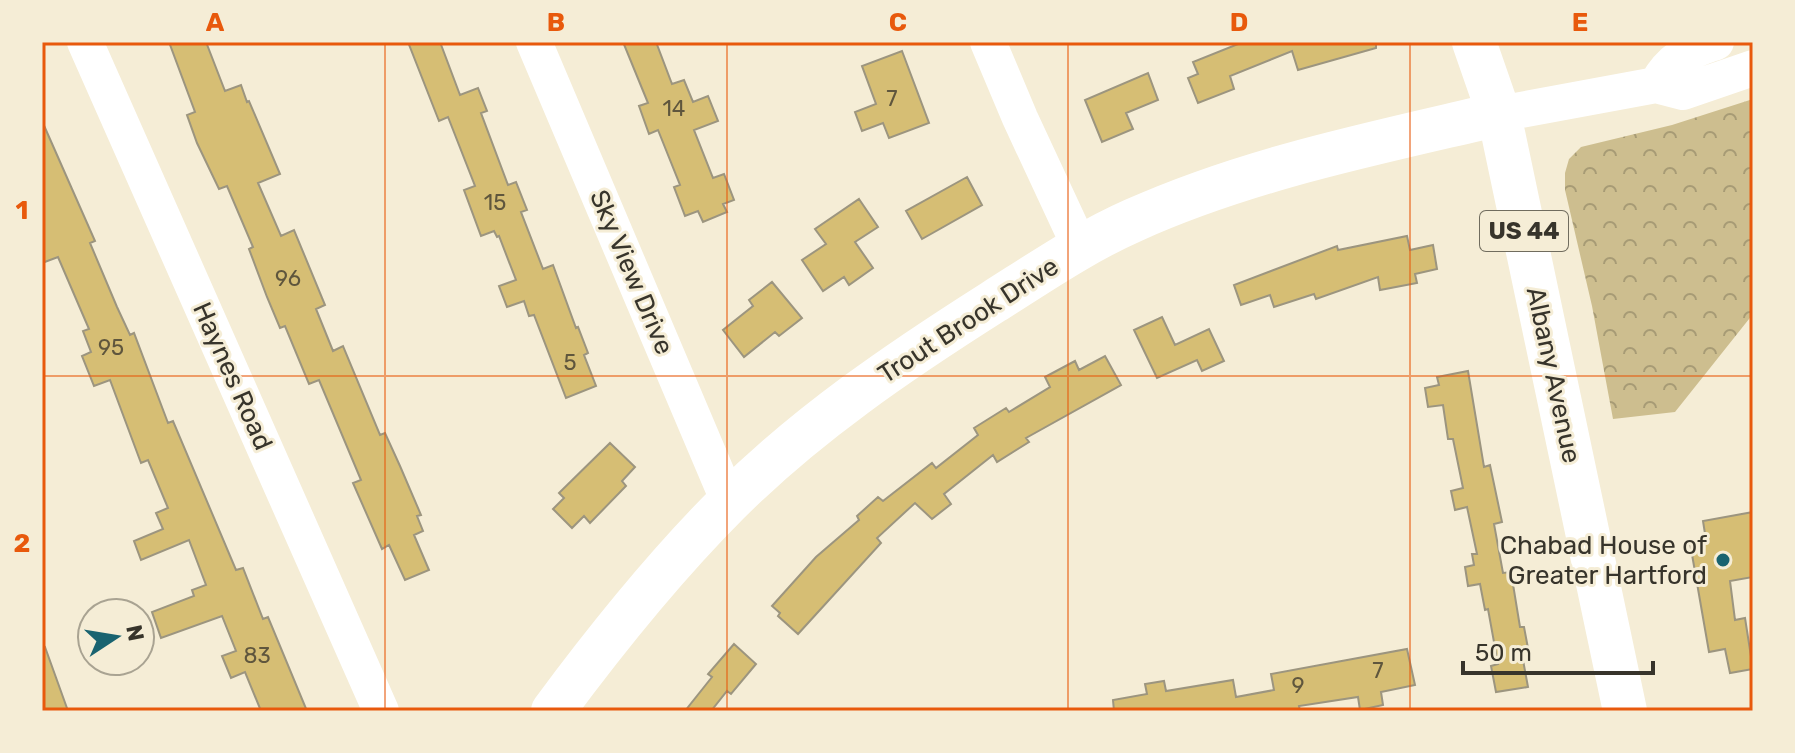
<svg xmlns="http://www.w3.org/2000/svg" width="1795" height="753" font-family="Rubik,sans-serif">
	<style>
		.forest { fill: url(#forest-crowns) }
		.building { fill: #d6be74; stroke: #9c957f; stroke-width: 2 }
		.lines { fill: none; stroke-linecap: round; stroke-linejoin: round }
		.minor { stroke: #fff; stroke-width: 36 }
		.major { stroke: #fff; stroke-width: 44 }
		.highway { stroke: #fff; stroke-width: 44 }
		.grid { fill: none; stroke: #e8590c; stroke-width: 2; stroke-opacity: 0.55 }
		.poi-dot { fill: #196370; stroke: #f5edd6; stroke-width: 3 }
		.labels { text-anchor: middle; stroke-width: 6; stroke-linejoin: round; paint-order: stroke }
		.number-label { font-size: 22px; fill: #5f563d }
		.shield { fill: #f5edd6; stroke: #706c5e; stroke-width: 2 }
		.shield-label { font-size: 24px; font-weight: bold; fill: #37342b }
		.street-label { font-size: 26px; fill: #37342b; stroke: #f5edd6 }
		.poi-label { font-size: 26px; fill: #37342b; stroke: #f5edd6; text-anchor: end }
		.neatline { fill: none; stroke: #e8590c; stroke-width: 3 }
		.grid-label { font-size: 26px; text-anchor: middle; font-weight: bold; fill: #e8590c }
	</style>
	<defs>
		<pattern id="forest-crowns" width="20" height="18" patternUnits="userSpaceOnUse" patternTransform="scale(2)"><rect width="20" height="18" fill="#cdbe8f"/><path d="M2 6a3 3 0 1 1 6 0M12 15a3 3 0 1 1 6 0" fill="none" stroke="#a79b75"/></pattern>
	</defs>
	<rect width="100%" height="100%" fill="#f5edd6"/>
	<!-- forest -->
	<path class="forest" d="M1753,99V314L1675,412L1613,419L1592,306L1565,190V173L1569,159L1581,147L1672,125Z"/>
	<!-- building -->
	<path class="building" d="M169,42H206L225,91L241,85L247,102L249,101L280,174L258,183L281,236L294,230L325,305L316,309L333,351L343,346L380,435L385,433L400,466L421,515L417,516L423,531L414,535L429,570L405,580L389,545L382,549L353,483L361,480L319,380L309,384L285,326L280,328L267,297L249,249L253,247L227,186L219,189L197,143L187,115L195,112Z
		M408,42H440L460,95L478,88L487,111L481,113L508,185L516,182L527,210L521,212L543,269L553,265L576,328L578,327L588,353L584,355L596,386L566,398L534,315L529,316L524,301L507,307L499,286L516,280L499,236L497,237L494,231L481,236L464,190L475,186L448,117L439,121Z
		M623,42H656L672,84L684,80L693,102L708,96L718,121L694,130L713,178L724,174L734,200L723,204L727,212L703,222L698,211L685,216L674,187L680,185L658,130L649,134L639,106L648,103Z
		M1243,42H1376V48L1298,70L1292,51L1230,76L1234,89L1198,103L1188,78L1198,74L1193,62Z
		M902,51L929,123L889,138L883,123L862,131L855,112L876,104L862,66Z
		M1148,73L1158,100L1126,113L1133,129L1102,142L1085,100Z
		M42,121L95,241L90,243L117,307L130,335L134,333L168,423L173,421L236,570L243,568L263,619L268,617L307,711H261L245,672L231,678L222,656L236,651L222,616L161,638L152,612L194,596L192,590L206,585L189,540L141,560L134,541L163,529L156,513L168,508L148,460L141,463L110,380L94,386L82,356L91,352L83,331L89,329L58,257L42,263Z
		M967,177L982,205L922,239L906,211Z
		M859,199L878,227L855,242L873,268L849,285L844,277L823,291L802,260L826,244L815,229Z
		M1407,236L1410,250L1433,245L1437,269L1415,274L1417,283L1380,290L1378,277L1316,299L1314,294L1274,307L1270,295L1241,305L1234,285L1337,246L1338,250Z
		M772,282L802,318L779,336L775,332L744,357L723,330L753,306L749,300Z
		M1162,317L1175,345L1209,329L1224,361L1202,371L1197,360L1157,378L1134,330Z
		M1105,356L1121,385L1026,438L1029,442L997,462L993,455L944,494L951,504L932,519L915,503L877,538L881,543L798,634L778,616L780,613L772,606L816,557L859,520L857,516L878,497L883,501L932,463L936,468L978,435L974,428L1006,408L1009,412L1050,387L1045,377L1075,361L1079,370Z
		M1468,371L1484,467L1490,465L1502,522L1494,524L1503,573L1511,572L1520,627H1524L1530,659L1523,660L1528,687L1496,692L1491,666L1498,664L1488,609L1485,610L1480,584L1468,586L1465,567L1474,565L1472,554H1477L1467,507L1455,510L1451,491L1463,488L1453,439H1448L1443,405L1428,407L1425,388L1439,385L1437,377Z
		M610,443L635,467L622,481L626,486L590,523L584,516L572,528L553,509L564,498L559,493Z
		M1753,512V577L1730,581L1735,620L1745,618L1753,669L1730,673L1725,649L1709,652L1690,543L1706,540L1703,521Z
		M734,644L756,664L731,694L727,691L711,711H685L712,677L708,674Z
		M45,647L68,711H42V648Z
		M1407,649L1415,685L1381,692L1383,705L1360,710L1358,697L1299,706L1300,711H1114L1113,700L1147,694L1145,684L1164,681L1166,691L1233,680L1236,697L1274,690L1271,674Z"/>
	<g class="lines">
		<!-- minor -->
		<path class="minor" d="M85,42L381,711
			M534,42L729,502
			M988,42L1020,118L1080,247
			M1656,85C1673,56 1686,53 1716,42
			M1499,114L1656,85L1683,92L1753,68"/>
		<!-- major -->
		<path class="major" d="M553,711C607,638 664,567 728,503C807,424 900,361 993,302C1039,273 1084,242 1134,220C1250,168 1376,143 1499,114"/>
		<!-- highway -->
		<path class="highway" d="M1474,42L1499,114L1625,711"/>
	</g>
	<!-- grid -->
	<path class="grid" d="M385,42V711M727,42V711M1068,42V711M1410,42V711M42,376H1753"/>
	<!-- markers -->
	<circle class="poi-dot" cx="1723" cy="560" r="8"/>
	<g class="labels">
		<!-- number labels -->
		<g class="number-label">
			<text x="892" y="106">7</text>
			<text x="674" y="116">14</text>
			<text x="495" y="210">15</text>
			<text x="288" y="286">96</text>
			<text x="111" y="355">95</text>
			<text x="570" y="370">5</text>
			<text x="257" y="663">83</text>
			<text x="1378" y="678">7</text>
			<text x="1298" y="693">9</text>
		</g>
		<!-- shield labels -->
		<rect class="shield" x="1480" y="211" width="88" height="40" rx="6"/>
		<g class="shield-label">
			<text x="1524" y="239">US 44</text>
		</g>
		<!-- street labels -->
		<g class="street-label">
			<text transform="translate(632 272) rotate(67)" y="9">Sky View Drive</text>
			<text transform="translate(968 320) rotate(-33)" y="9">Trout Brook Drive</text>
			<text transform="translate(1554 375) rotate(78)" y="9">Albany Avenue</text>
			<text transform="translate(233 376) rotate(66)" y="9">Haynes Road</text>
		</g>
		<!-- poi labels -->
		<g class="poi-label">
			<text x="1707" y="554">Chabad House of<tspan x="1707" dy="30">Greater Hartford</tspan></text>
		</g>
	</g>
	<!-- border -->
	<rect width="1795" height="753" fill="none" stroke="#f5edd6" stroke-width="88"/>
	<!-- north arrow -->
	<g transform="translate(116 637) rotate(78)"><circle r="38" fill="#f5edd6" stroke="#a9a392" stroke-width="2"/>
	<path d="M0-6L14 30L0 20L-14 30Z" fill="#196370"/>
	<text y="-12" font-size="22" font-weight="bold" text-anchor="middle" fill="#37342b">N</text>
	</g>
	<!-- scale -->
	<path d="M1463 661v12h190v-12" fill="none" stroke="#37342b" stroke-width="4"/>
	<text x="1475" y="661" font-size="24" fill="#37342b" stroke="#f5edd6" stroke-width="6" paint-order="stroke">50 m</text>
	<rect x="44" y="44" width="1707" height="665" class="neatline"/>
	<g class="grid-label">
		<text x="215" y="31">A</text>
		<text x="556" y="31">B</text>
		<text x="898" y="31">C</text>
		<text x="1239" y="31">D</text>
		<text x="1580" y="31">E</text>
		<text x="22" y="219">1</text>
		<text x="22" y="552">2</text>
	</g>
</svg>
